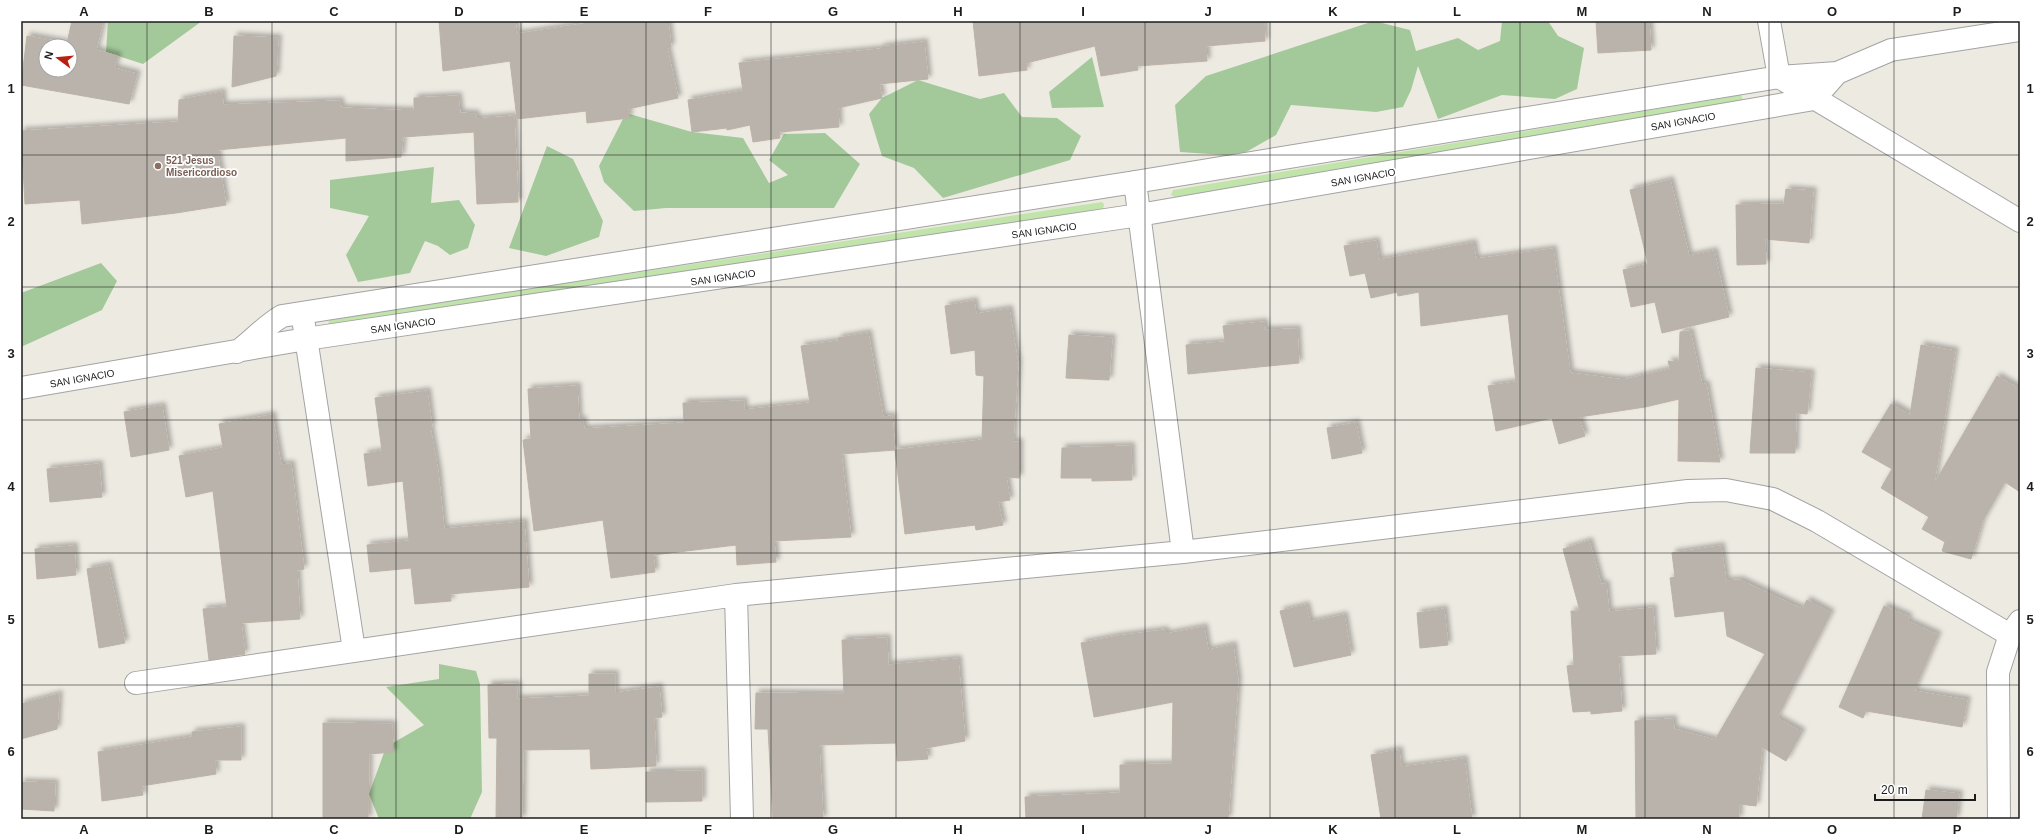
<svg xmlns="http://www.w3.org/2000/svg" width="2041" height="840" font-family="Arial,sans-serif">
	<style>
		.grass { fill: #c1e4ab }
		.forest { fill: #a3c99a }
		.building { fill: #b9b3ac; stroke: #bdb2a6; fill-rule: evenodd; filter: url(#shadow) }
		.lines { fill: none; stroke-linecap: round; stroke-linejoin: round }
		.minor-casing { stroke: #a3a3a3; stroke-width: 24 }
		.minor { stroke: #fff; stroke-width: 22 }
		.grid { fill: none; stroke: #1c1c1c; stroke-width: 1; stroke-opacity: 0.55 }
		.education-dot { fill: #8d6e63; stroke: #fff; stroke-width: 1.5 }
		.labels { text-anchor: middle; stroke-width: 3.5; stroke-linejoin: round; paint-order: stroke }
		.street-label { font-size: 10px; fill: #1c1c1c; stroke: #fff }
		.education-label { font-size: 10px; font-weight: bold; fill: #785e54; stroke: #fff; text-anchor: start }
		.neatline { fill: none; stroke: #1c1c1c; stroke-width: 1.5 }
		.grid-label { font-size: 13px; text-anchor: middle; font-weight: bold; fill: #1c1c1c }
	</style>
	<defs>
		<filter id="shadow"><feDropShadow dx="3.5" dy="-3.5" stdDeviation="2" flood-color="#0004"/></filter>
	</defs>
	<rect width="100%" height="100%" fill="#edeae2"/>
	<!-- grass -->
	<path class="grass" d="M1741,95L1743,100L1741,103L1175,197L1171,195L1173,190Z
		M1102,202L1104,204L1103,209L631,282L329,326L328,324L330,319Z"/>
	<!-- forest -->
	<path class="forest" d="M108,21H202L143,64L106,52Z
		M1374,21L1410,30L1416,51L1458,38L1478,50L1500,41L1502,21H1548L1558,36L1584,48L1577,89L1555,99L1502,95L1438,119L1418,66L1411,90L1403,107L1376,112L1291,105L1276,135L1239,156L1180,152L1175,105L1206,76Z
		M1092,57L1104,107L1052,108L1049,92Z
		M918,80L980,99L1004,93L1022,117L1057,118L1081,136L1070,160L943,198L914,168L882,156L869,114L882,98Z
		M626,113L692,132L743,138L769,183L788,175L769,160L784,134L825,133L860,164L834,208H666L634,211L604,182L599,166Z
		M547,146L573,159L603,221L599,237L546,256L509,248Z
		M434,167L431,203L459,200L475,225L468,248L450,255L438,246L425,241L410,273L358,282L346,255L369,216L330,208V180Z
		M101,263L117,281L102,310L21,347V293Z
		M439,664L476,671L480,684L482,792L470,819H379L369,794L386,747L424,725L386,687L439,679Z"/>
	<!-- building -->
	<path class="building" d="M72,21H103L96,50L118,56L114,68L137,74L129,104L21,85L27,36L67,43ZM46,46H70V70H46Z
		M439,21H515L517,34L602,21H668L671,47L667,48L678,98L628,109L629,118L587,123L586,111L517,119L510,61L443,71Z
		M973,21H1264L1265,41L1206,46L1207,61L1137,66L1138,70L1101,76L1095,46L1026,63L1027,70L979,76Z
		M1596,21H1649L1651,50L1598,53Z
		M234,36L278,38L276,76L232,87Z
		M924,42L928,79L879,84L882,98L838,108L839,127L779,132L780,138L753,142L750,125L727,130V128L692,132L688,100L743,91L739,63L881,49V47Z
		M222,92L223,105L340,101L341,108L414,111V98L458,96L460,113L476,114V119L514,116L518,202L477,204L474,132L403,137L401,157L346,161V138L217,150L226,205L176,213L82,224L80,200L25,204L21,131L178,122L179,100Z
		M1670,180L1689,256L1714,251L1729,317L1662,333L1655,302L1631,307L1623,270L1648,264L1630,190Z
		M1786,189L1813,191L1809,243L1765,239L1766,264L1737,265L1736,205L1784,204Z
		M1376,241L1379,260L1473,243L1476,259L1553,249L1570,373L1624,380L1670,369L1668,361L1679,362L1680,332L1690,331L1702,385L1706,384L1720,462L1678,461L1679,399L1645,407L1579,417L1585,436L1559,444L1552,418L1496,431L1488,386L1516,382L1508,314L1421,326L1419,292L1398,296L1397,292L1371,298L1365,273L1350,276L1344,246Z
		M974,301L976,314L1009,309L1018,364L1013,442H1019V478L1006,477L1010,500L998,502L1003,525L976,530L975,525L905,534L895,450L982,440L984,376L976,375L975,350L951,354L945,306Z
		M1264,322L1265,330L1297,329L1299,363L1188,374L1186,345L1225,342L1223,326Z
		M868,333L883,417L892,416L895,450L841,454L851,537L774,541L776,562L737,565L736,545L653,555L655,572L611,578L603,520L534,531L523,440L531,439L528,389L577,386L579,420H583L584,429L684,423L683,403L744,401V410L810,403L801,346L839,341L838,338Z
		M1069,335L1112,338L1109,380L1066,378Z
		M1921,345L1955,351L1934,484L1997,376L2020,389V492L2005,482L1982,522L1971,559L1942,551L1945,542L1922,529L1929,517L1881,488L1892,469L1862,452L1891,404L1910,415Z
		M1756,368L1811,373L1807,414L1796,413L1795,453H1750Z
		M427,391L432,427H430L438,472L444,529L524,522L529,587L450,594L451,601L415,604L411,568L370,572L367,545L409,541L403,481L368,486L364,454L382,451L375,398Z
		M162,406L169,450L131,457L124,412Z
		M272,415L281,465L291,464L304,569L297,570L300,619L241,623L245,654L209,660L203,609L227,607L213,491L186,497L179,456L223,448L219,424Z
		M1356,423L1362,453L1332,459L1327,428Z
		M1131,446L1132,480L1092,481V478H1061L1062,448Z
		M99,464L102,497L50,502L47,469Z
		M1589,541L1601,584H1606L1609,612L1653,608L1656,654L1618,656L1622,711L1591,714V711L1573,712L1567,666L1574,665L1571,611H1580L1563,549Z
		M74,546L76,575L37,579L35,549Z
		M1721,546L1726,581L1740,580L1802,609L1807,600L1831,613L1777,718L1802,732L1786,761L1762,747L1756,806L1739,804V819H1636L1635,721L1673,719L1674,729L1715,740L1765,654L1727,636L1724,611L1675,617L1670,578L1675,577L1672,553Z
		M108,565L125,643L99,648L87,569Z
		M1306,605L1310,622L1344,615L1351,655L1294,667L1280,611Z
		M1884,606L1909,617L1907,621L1938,635L1914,691L1967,700L1962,727L1866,711L1863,718L1839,707Z
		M1444,609L1448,645L1420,648L1417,613Z
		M1204,627L1208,650L1233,645L1238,681L1228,819H1026L1025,797L1120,793V765L1172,764L1173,702L1094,717L1081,643L1118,636L1165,630L1166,634Z
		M887,638L888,665L958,659L965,741L926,748L928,759L897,761L896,743L819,745L823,819H773L768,729H755L756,693L844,694L842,640Z
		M589,674H615V693L659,687L662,717L654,718L656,766L591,769L590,749L523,750L522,819H496L497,738H489L488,685L517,684V699L589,696Z
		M59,694L57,729L21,739V704Z
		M323,723L392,724L393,752L369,754L368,819H323Z
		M241,727V760H215L216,774L141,786L143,795L102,801L98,752L192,737V732Z
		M1399,750L1401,767L1464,759L1472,819H1381L1371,755Z
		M702,771V801L646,802V772Z
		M21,782L55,783L54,811L21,809Z
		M1926,790L1959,794L1956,819H1922Z"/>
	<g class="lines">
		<!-- minor casing -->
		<g class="minor-casing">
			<path id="minor" d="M1769,21L1779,77L2020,221
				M1135,182L1183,552
				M304,325L354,650
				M237,352C253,340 265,326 282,316L1135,182L1779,77L1837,73L1891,50L2020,30
				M21,388L306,339L1139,215L1814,99L1837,73
				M736,595L742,819
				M136,683L736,595L1183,552L1688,491L1726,490L1773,499L1817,521L2010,635
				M1999,819L1998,672L2010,635L2020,621"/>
		</g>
		<!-- minor -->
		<use href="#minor" class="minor"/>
	</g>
	<!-- grid -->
	<path class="grid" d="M147,21V819M272,21V819M396,21V819M521,21V819M646,21V819M771,21V819M896,21V819M1020,21V819M1145,21V819M1270,21V819M1395,21V819M1520,21V819M1645,21V819M1769,21V819M1894,21V819M21,155H2020M21,287H2020M21,420H2020M21,553H2020M21,685H2020"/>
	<!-- markers -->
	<circle class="education-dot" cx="158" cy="166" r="4"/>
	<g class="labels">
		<!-- street labels -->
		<g class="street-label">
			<text transform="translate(1683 121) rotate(-10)" y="4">SAN IGNACIO</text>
			<text transform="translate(1363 177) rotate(-10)" y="4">SAN IGNACIO</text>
			<text transform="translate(1044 230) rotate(-8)" y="4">SAN IGNACIO</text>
			<text transform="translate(723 277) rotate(-8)" y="4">SAN IGNACIO</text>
			<text transform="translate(403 325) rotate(-8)" y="4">SAN IGNACIO</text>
			<text transform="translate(82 378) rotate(-10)" y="4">SAN IGNACIO</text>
		</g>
		<!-- education labels -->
		<g class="education-label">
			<text x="166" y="164">521 Jesus<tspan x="166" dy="12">Misericordioso</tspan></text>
		</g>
	</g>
	<!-- border -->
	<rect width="2041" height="840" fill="none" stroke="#ffffff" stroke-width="44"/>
	<!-- north arrow -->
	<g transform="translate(58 58) rotate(286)"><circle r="19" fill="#ffffff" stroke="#a4a4a4"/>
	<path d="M0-3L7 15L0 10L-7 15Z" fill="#bb1f0d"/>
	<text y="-6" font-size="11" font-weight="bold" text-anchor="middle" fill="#1c1c1c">N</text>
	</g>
	<!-- scale -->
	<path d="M1875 794v6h100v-6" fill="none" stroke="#1c1c1c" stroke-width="2"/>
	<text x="1881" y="794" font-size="12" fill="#1c1c1c" stroke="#ffffff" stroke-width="3" paint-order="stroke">20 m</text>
	<rect x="22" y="22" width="1997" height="796" class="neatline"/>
	<g class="grid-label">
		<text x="84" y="16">A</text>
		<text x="209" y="16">B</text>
		<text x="334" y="16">C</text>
		<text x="459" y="16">D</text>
		<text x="584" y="16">E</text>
		<text x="708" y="16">F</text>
		<text x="833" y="16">G</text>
		<text x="958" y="16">H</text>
		<text x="1083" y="16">I</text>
		<text x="1208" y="16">J</text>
		<text x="1333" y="16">K</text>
		<text x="1457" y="16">L</text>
		<text x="1582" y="16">M</text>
		<text x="1707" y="16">N</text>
		<text x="1832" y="16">O</text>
		<text x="1957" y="16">P</text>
		<text x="11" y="93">1</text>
		<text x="2030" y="93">1</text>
		<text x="11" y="226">2</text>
		<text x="2030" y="226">2</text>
		<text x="11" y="358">3</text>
		<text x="2030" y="358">3</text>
		<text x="11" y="491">4</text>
		<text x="2030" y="491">4</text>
		<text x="11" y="624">5</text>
		<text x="2030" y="624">5</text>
		<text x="11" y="756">6</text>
		<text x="2030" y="756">6</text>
		<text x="84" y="834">A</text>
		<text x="209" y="834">B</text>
		<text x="334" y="834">C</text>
		<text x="459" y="834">D</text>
		<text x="584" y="834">E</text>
		<text x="708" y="834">F</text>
		<text x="833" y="834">G</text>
		<text x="958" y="834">H</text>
		<text x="1083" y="834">I</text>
		<text x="1208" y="834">J</text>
		<text x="1333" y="834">K</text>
		<text x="1457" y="834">L</text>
		<text x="1582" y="834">M</text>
		<text x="1707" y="834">N</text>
		<text x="1832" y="834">O</text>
		<text x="1957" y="834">P</text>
	</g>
</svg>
